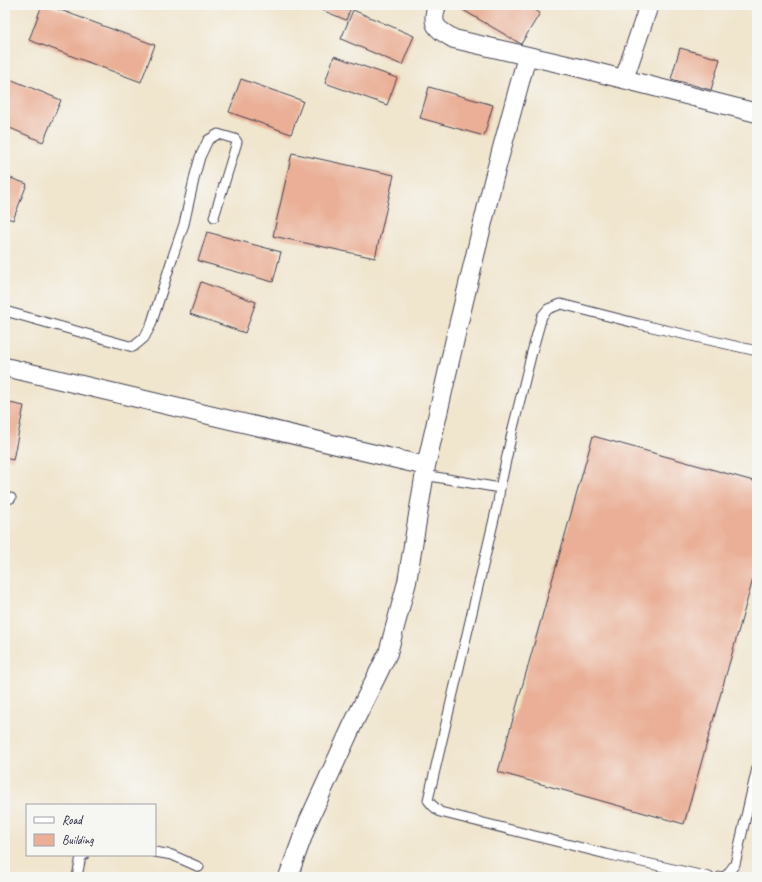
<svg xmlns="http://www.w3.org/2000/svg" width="762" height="882" font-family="Caveat,sans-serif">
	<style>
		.building { fill: #eaaf96 }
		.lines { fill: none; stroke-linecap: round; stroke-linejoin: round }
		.service-casing { stroke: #413f51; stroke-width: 11 }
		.minor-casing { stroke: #413f51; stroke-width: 20 }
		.service { stroke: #fff; stroke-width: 9 }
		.minor { stroke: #fff; stroke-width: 18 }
	</style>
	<rect width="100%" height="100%" fill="#f6f6f2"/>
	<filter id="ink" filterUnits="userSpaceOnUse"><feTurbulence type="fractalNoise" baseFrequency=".025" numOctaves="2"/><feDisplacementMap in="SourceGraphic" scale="8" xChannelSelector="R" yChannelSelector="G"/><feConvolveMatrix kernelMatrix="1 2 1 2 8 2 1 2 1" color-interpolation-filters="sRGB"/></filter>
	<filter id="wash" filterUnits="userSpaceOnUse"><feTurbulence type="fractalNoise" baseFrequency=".012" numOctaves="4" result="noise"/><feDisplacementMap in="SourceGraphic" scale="16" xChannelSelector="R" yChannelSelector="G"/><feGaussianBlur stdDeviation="0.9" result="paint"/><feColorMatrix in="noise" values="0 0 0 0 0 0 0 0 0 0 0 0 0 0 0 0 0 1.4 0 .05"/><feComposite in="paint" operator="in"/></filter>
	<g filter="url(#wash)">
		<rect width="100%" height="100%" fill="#f0e5cd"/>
		<g id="blocks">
			<!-- building -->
			<path class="building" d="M42,5H47L155,45L141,82L29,40Z
				M310,5H352L346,20Z
				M459,5H527L540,13L521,44L458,7Z
				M353,10L414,36L402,65L341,39Z
				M680,48L720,59L711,90L671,79Z
				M334,56L397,78L387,105L325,83Z
				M5,77L61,100L43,142L5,126Z
				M241,79L303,101L291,134L229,112Z
				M429,87L493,105L484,136L420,118Z
				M292,153L394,175L375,258L273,236Z
				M5,176L27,184L13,220L5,217Z
				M207,232L281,252L273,282L198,261Z
				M201,282L256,302L245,333L190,314Z
				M5,402L24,406L13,460L5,458Z
				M593,436L757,482V565L684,824L498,772Z"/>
		</g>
	</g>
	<g filter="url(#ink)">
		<use href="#blocks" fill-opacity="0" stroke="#413f51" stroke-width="1"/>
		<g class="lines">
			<!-- service casing -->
			<g class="service-casing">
				<path id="service" d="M5,311L133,347L144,338L151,325L173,256L184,224L195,175L200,157L208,140L218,134L235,139L237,142L214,217
					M424,475L500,488L498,502L428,800L432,805L440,812L606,854L709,877
					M500,488L513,428L532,352L542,316L548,309L561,304L639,324L757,351
					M5,500L11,498
					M155,852L172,855L199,867
					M77,877L81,856L84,855
					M720,877L726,876L735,864L757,768"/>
			</g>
			<!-- minor casing -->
			<g class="minor-casing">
				<path id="minor" d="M437,5C430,26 437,29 454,39L576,67L757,113
					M624,79L649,5
					M5,367L426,466
					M288,877L308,822L353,724L388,653L407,582L426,466L457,330L493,181L527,56"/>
			</g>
			<!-- service -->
			<use href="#service" class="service"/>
			<!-- minor -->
			<use href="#minor" class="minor"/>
		</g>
	</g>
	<!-- margin -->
	<rect width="762" height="882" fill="none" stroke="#f6f6f2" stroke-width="20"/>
	<!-- legend -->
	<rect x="26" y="804" width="130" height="52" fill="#f6f6f2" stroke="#a1a1a9"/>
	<rect x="34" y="817" width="20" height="6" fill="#ffffff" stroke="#a1a1a9"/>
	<text x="62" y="824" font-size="12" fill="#22223b">Road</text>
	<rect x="34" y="834" width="20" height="12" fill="#eaaf96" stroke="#a1a1a9"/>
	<text x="62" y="844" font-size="12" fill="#22223b">Building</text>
</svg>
